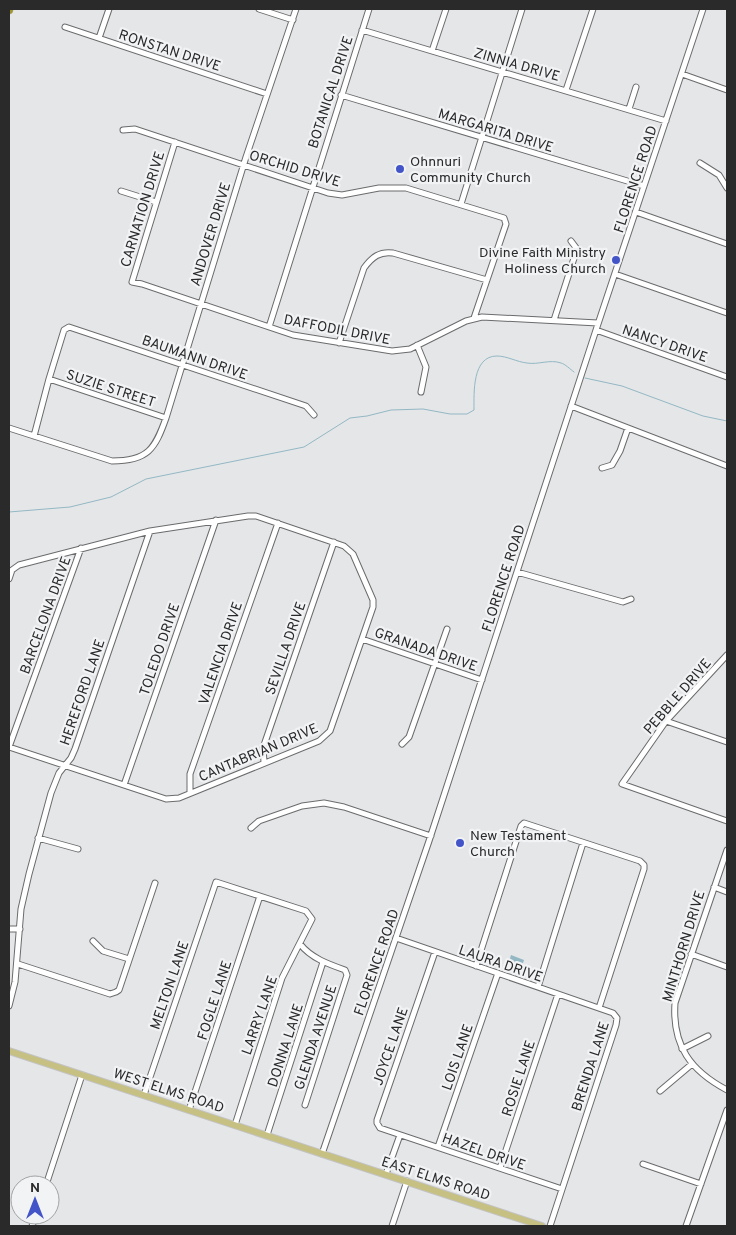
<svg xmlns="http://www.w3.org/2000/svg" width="736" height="1235" font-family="Overpass,sans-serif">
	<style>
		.water { fill: #93b8c4 }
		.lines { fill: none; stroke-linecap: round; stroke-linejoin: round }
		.stream { stroke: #93b8c4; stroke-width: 1 }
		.minor-casing { stroke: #6a6b6c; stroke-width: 7 }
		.major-casing { stroke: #c3c3c4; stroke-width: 8 }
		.highway-casing { stroke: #c3c3c4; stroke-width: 9 }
		.minor { stroke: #fff; stroke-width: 5 }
		.major { stroke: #c6c182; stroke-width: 6 }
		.highway { stroke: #a0972f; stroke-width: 8 }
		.poi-dot { fill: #4254c8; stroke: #f2f3f5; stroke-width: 2 }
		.labels { text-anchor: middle; stroke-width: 4.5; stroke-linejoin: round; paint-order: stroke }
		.street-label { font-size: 14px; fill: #2a2a2b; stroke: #f2f3f5 }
		.poi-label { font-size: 14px; fill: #2a2a2b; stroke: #f2f3f5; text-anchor: start }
	</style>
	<rect width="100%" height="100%" fill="#e5e6e8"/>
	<!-- water -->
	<path class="water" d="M511,955L524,960L522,966L509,962Z"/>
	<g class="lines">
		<!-- stream -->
		<path class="stream" d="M585,378L622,386L703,416L727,421
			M9,512L70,507L111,497L146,479L304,447L350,418L367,416L391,410L423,409L450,414H467L474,410C474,393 472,356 497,356C507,356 517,362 527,363C538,365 550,359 561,363C565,364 570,369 574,372"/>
		<!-- minor casing -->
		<g class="minor-casing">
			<path id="minor" d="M259,9L293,20
				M65,27L267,94
				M362,30L666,121
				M99,38L109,9
				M432,51L446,9
				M682,74L727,90
				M566,90L593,9
				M341,95L644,186
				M629,109L636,87
				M123,130L135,129L328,193L342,195L379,188H406L504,218L506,224L474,318
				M175,142L132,282L142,284L293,335L392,351L410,349L466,321L482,317L598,323
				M700,163L719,175L727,188
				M121,191L156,202
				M461,204L522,9
				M636,212L727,244
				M615,274L727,313
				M554,320L577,249L571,241
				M269,327L369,9
				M596,330L727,377
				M339,343L364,268C372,257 380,251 393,253L487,280
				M417,345L426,367L421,392
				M49,379L166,418
				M571,406L727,466
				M9,428L112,461C148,461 155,449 166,418L246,157L296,9
				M34,436L49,379L64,330L69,327L306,406L314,415
				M602,468L612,465L620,451L628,428
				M517,572L623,602L631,599
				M9,579L12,570L19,565L150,531L248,516H256L344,546L353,554L373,600V607L330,731L319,741L179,798L166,799L9,747
				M362,639L482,680
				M727,655L666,721L622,784L727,821
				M666,721L727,742
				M402,744L409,737L447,629
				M9,747L81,548
				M264,762L263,748L334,542
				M124,785L216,520
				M190,793V774L278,523
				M251,828L259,821L302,806L324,803L344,807L431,836
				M38,838L78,849
				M727,850L675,1003C672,1046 691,1071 727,1090
				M714,887L727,892
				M9,929H20
				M396,938L613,1013L617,1018L616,1025L550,1226
				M93,941L103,951L129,959
				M300,944C311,958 328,964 345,970L347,975L305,1105
				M435,952L377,1120V1123L380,1128L562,1189
				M691,954L727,967
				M18,964L110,994L116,992L119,990L155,883
				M476,966L521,826L524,823L640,861L644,865V869L599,1008
				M538,987L583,843
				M9,1006L15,982L21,909L29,874L51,793L59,773L71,758L75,749L150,531
				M682,1049L708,1036
				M660,1091L692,1064
				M144,1095L216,882L306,911L312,919L282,978L235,1125
				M189,1110L260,896
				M267,1135L323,962
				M438,1147L498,973
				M322,1154L429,841L596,330L703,9
				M643,1164L701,1184
				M500,1168L558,994
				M386,1174L400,1135
				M46,1185L82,1075
				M32,1226L36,1215
				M392,1226L407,1181
				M686,1226L727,1110"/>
		</g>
		<!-- major casing -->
		<g class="major-casing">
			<path id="major" d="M9,1051L542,1226"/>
		</g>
		<!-- highway casing -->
		<g class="highway-casing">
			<path id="highway" d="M9,10V9"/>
		</g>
		<!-- minor -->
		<use href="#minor" class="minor"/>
		<!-- major -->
		<use href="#major" class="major"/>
		<!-- highway -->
		<use href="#highway" class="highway"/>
	</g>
	<!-- markers -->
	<g class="poi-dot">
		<circle cx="400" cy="169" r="5"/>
		<circle cx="616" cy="260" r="5"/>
		<circle cx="460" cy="843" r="5"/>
	</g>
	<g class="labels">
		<!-- street labels -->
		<g class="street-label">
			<text transform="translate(170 50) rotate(18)" y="5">RONSTAN DRIVE</text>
			<text transform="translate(517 64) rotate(16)" y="5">ZINNIA DRIVE</text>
			<text transform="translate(330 92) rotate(-72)" y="5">BOTANICAL DRIVE</text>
			<text transform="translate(496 130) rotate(17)" y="5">MARGARITA DRIVE</text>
			<text transform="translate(295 168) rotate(17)" y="5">ORCHID DRIVE</text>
			<text transform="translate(635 179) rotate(-72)" y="5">FLORENCE ROAD</text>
			<text transform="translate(142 209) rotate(-73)" y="5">CARNATION DRIVE</text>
			<text transform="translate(210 234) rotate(-73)" y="5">ANDOVER DRIVE</text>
			<text transform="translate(337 329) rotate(11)" y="5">DAFFODIL DRIVE</text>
			<text transform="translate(665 343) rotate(19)" y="5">NANCY DRIVE</text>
			<text transform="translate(195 357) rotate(19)" y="5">BAUMANN DRIVE</text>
			<text transform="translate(111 388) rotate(18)" y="5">SUZIE STREET</text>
			<text transform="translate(503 578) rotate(-72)" y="5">FLORENCE ROAD</text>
			<text transform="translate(45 615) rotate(-70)" y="5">BARCELONA DRIVE</text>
			<text transform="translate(285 648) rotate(-71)" y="5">SEVILLA DRIVE</text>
			<text transform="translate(159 649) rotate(-71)" y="5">TOLEDO DRIVE</text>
			<text transform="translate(426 649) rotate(19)" y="5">GRANADA DRIVE</text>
			<text transform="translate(220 653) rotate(-71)" y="5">VALENCIA DRIVE</text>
			<text transform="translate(82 692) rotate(-71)" y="5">HEREFORD LANE</text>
			<text transform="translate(677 696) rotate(-49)" y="5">PEBBLE DRIVE</text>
			<text transform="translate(258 752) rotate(-23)" y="5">CANTABRIAN DRIVE</text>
			<text transform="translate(683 946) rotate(-73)" y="5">MINTHORN DRIVE</text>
			<text transform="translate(376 962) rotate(-71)" y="5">FLORENCE ROAD</text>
			<text transform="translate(501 963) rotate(19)" y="5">LAURA DRIVE</text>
			<text transform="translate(169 985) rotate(-71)" y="5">MELTON LANE</text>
			<text transform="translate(214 1000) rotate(-72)" y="5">FOGLE LANE</text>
			<text transform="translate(259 1015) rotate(-71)" y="5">LARRY LANE</text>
			<text transform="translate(315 1037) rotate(-72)" y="5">GLENDA AVENUE</text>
			<text transform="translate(285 1045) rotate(-72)" y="5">DONNA LANE</text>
			<text transform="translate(390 1046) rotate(-71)" y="5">JOYCE LANE</text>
			<text transform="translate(457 1057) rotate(-71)" y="5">LOIS LANE</text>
			<text transform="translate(590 1066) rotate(-72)" y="5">BRENDA LANE</text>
			<text transform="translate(518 1078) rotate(-72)" y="5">ROSIE LANE</text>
			<text transform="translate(169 1090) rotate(18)" y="5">WEST ELMS ROAD</text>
			<text transform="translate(484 1151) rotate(19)" y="5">HAZEL DRIVE</text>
			<text transform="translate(436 1178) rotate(18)" y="5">EAST ELMS ROAD</text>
		</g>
		<!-- poi labels -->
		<g class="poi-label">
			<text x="410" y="166">Ohnnuri<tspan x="410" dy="16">Community Church</tspan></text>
			<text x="606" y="257" text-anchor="end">Divine Faith Ministry<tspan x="606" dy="16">Holiness Church</tspan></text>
			<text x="470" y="840">New Testament<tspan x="470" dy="16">Church</tspan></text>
		</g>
	</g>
	<!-- border -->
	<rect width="736" height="1235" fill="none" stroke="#2a2a2b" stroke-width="20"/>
	<!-- north arrow -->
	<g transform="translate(35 1200)"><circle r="24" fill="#f2f3f5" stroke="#a2a3a4"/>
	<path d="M0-4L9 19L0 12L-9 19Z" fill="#4254c8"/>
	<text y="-8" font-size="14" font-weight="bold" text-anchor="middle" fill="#2a2a2b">N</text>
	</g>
</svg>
